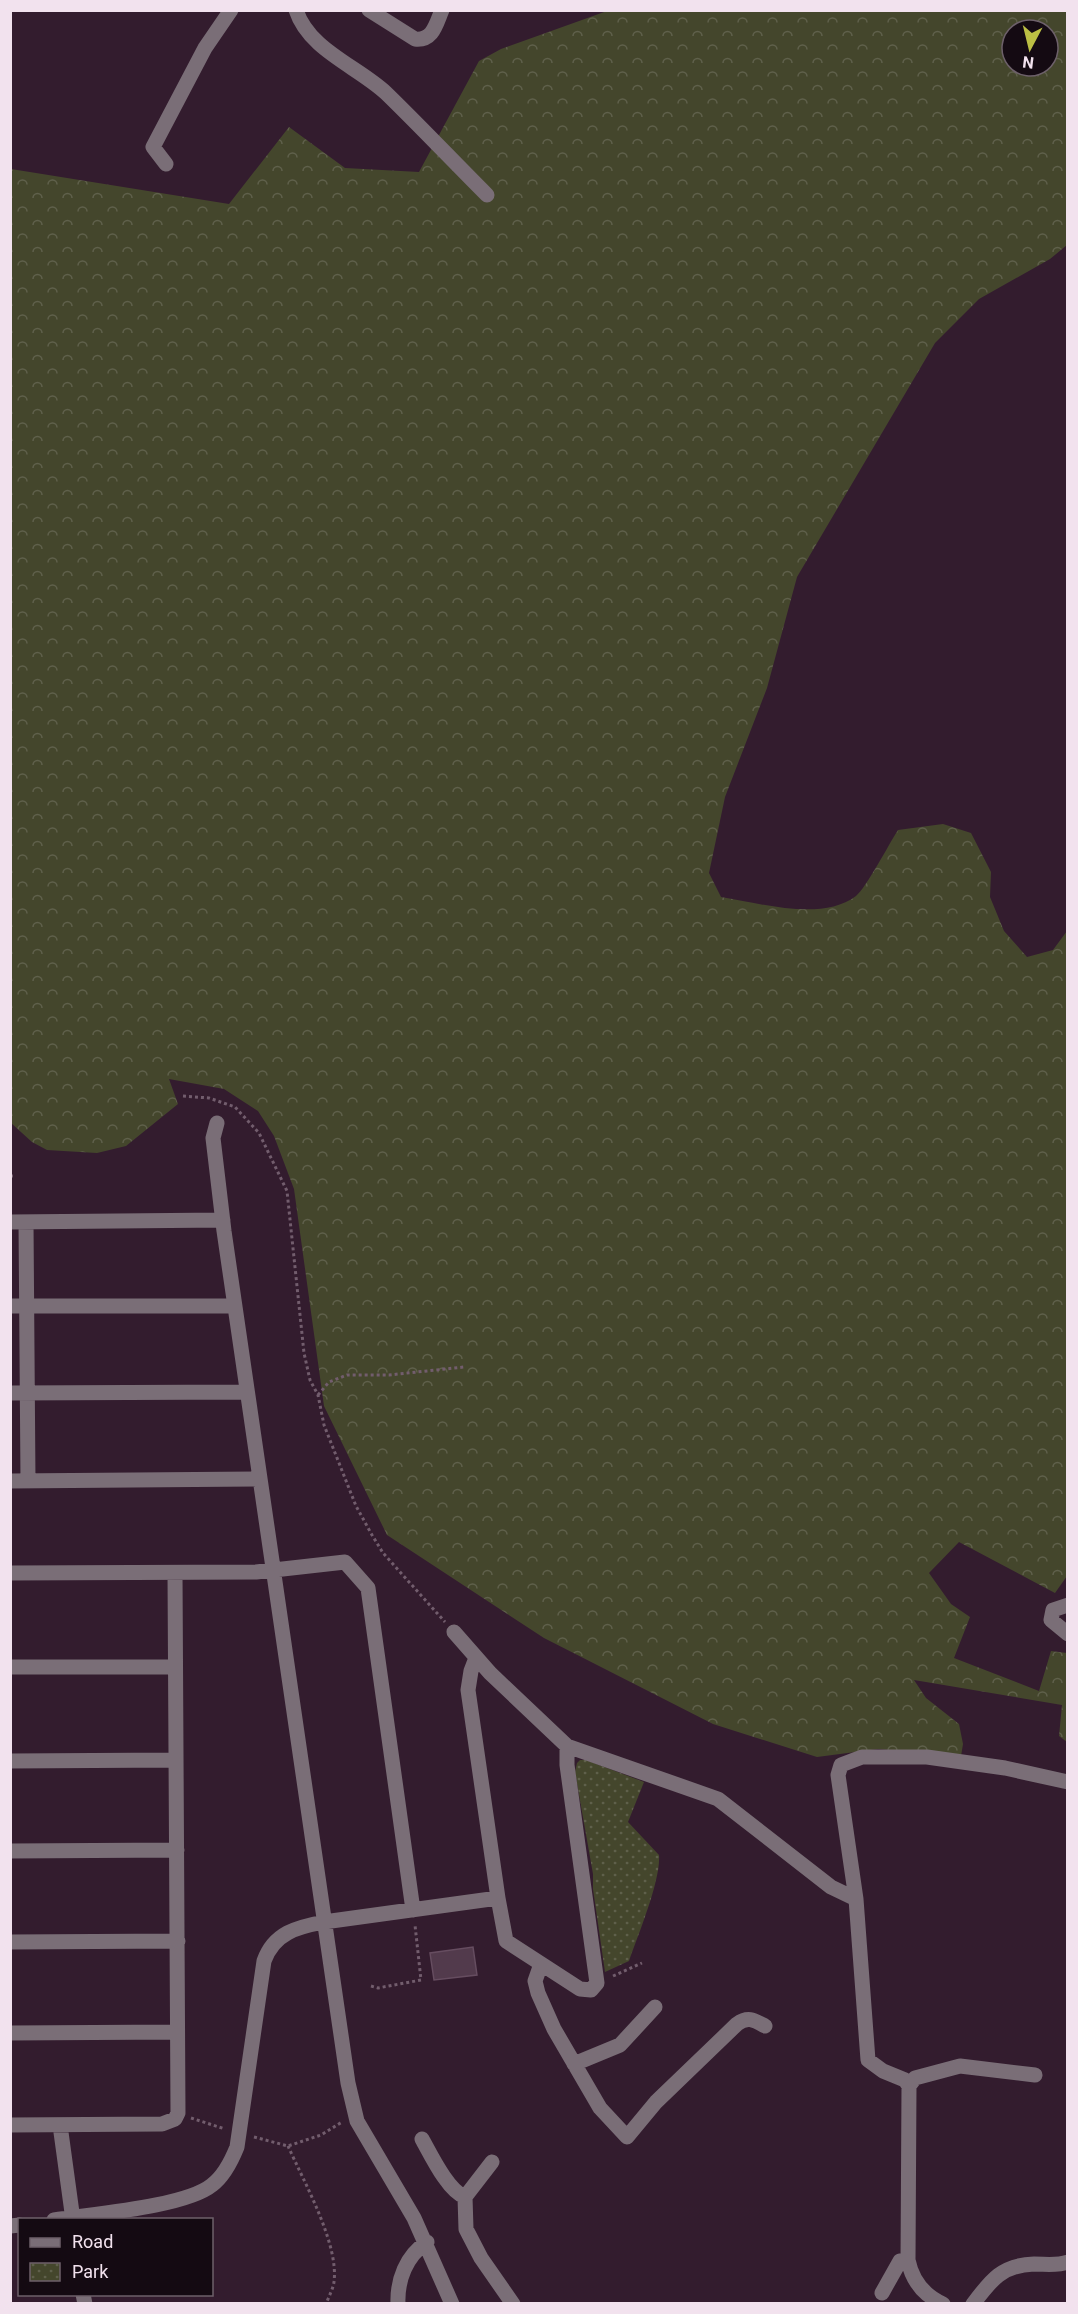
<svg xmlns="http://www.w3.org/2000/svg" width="1078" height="2314" font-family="Roboto,sans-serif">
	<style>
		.forest { fill: url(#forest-crowns); fill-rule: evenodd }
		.park { fill: url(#park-dots) }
		.building { fill: #523a4c; stroke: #664d60; stroke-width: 1.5 }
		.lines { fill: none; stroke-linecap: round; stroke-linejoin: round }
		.path { stroke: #725d6d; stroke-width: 3; stroke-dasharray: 3 3; stroke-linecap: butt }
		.minor { stroke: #7a6e77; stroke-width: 15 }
	</style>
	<defs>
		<pattern id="forest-crowns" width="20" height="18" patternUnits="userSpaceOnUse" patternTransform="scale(1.5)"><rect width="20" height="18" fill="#44462c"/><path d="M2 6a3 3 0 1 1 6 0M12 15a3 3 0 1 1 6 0" fill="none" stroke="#5f604b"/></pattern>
		<pattern id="park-dots" width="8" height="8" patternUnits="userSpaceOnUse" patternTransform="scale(1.5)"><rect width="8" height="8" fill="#44462c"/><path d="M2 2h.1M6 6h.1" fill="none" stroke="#5f604b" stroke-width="1.8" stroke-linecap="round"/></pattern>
	</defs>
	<rect width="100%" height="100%" fill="#331c2e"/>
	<!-- forest -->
	<path class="forest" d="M607,11H1067V245L1050,259L979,299L935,343L797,577L767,688L725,797L709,873L721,897C760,903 822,922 856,896C866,888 889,844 898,830L943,824L971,833L991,872L990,897L1004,931L1027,957L1053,950L1067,931V1576L1055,1593L959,1542L929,1573L951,1604L970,1617L954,1658L1039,1691L1051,1651L1067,1653V1742L1059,1736L1062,1705L914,1680L926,1698L959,1724L963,1744L961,1756L878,1749L817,1757L713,1724L544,1638L387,1535L324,1406L294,1189L274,1136L258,1111L224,1089L169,1079L178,1104L126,1146L97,1153L47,1150L32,1142L11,1123V169L229,204L289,127L345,168L419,172L479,61L501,49ZM1012,30H1048V66H1012Z"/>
	<!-- park -->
	<path class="park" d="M580,1760H586L644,1782L628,1822L659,1855C661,1880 638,1935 629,1961L605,1972L593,1889V1874L575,1772L577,1763Z"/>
	<!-- building -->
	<path class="building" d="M473,1947L477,1975L434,1980L430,1953Z"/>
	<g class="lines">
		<!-- path -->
		<path class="path" d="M183,1096L209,1098L235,1107L259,1133L287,1191L304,1353L310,1380L318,1395L324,1425L356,1506L372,1535L383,1553L445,1622
			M10,1176H13
			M318,1395L329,1382L347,1375H389L464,1367
			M613,1976L642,1963
			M371,1986L378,1988L421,1980L415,1925
			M191,2118L225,2129
			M254,2137L288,2146L321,2135L342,2122
			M288,2146C304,2182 339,2244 334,2282C333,2289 329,2296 326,2304"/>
		<!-- minor -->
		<path class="minor" d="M296,10C309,50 357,66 386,93C420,126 453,161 487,195
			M369,10L415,39C433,41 436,24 442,10
			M166,164L153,147L205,48L231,10
			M217,1123L213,1138L224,1231L348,2083L357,2121L414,2218L452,2304
			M10,1222L223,1220
			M26,1222L28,1481
			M10,1306H235
			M10,1393L247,1392
			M10,1481L259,1479
			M10,1573L256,1572L345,1562L368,1588L413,1910
			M1068,1605L1053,1610L1051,1620L1068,1634
			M454,1632L490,1673L567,1746L718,1799L831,1887L856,1899
			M476,1658L471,1671L468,1690L498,1898L506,1941L580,1989L591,1990L597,1983L567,1765V1746
			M10,1667H174
			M10,1761L176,1760
			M10,1851L177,1850
			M10,1942L178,1941
			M541,1964L535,1981L538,1993L554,2029L600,2108L627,2137L656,2102L737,2024C748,2016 754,2020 765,2026
			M10,2033L177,2032
			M574,2064L620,2045L655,2007
			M909,2086L905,2080L883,2071L868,2060L856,1899L838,1775L841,1765L862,1757H927L1005,1768L1068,1782
			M10,2125L162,2124L175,2119L178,2113L175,1573
			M60,2125L73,2220
			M422,2139C431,2155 448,2191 465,2197
			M492,2162L465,2197L466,2229L481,2258L513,2304
			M54,2220C91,2214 185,2207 212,2185C224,2176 231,2162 237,2147L264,1961C274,1933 297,1927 324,1922L498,1898
			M10,2226L20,2225
			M882,2293L900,2261L908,2260
			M83,2294L85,2304
			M398,2304C397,2280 406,2256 427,2242
			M943,2304C923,2295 912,2280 908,2260L909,2086L915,2078L960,2066L1035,2075
			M973,2304C991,2280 1002,2265 1034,2264C1046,2264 1057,2266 1068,2262"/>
	</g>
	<!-- border -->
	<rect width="1078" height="2314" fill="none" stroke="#f2e2ee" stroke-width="24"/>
	<!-- legend -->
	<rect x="18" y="2218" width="195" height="78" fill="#140a12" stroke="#6d606a" stroke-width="1.5"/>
	<rect x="30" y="2238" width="30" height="9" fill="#7a6e77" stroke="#6d606a" stroke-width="1.5"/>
	<text x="72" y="2248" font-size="18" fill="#f2e2ee">Road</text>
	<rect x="30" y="2263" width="30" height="18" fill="url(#park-dots)" stroke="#6d606a" stroke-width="1.5"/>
	<text x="72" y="2278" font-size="18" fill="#f2e2ee">Park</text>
	<!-- north arrow -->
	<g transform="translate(1030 48) rotate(187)"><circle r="28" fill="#140a12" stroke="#6d606a" stroke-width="1.5"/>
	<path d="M0-4.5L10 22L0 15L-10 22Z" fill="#bcbf44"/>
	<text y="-9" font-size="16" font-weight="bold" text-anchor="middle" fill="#f2e2ee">N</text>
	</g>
</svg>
